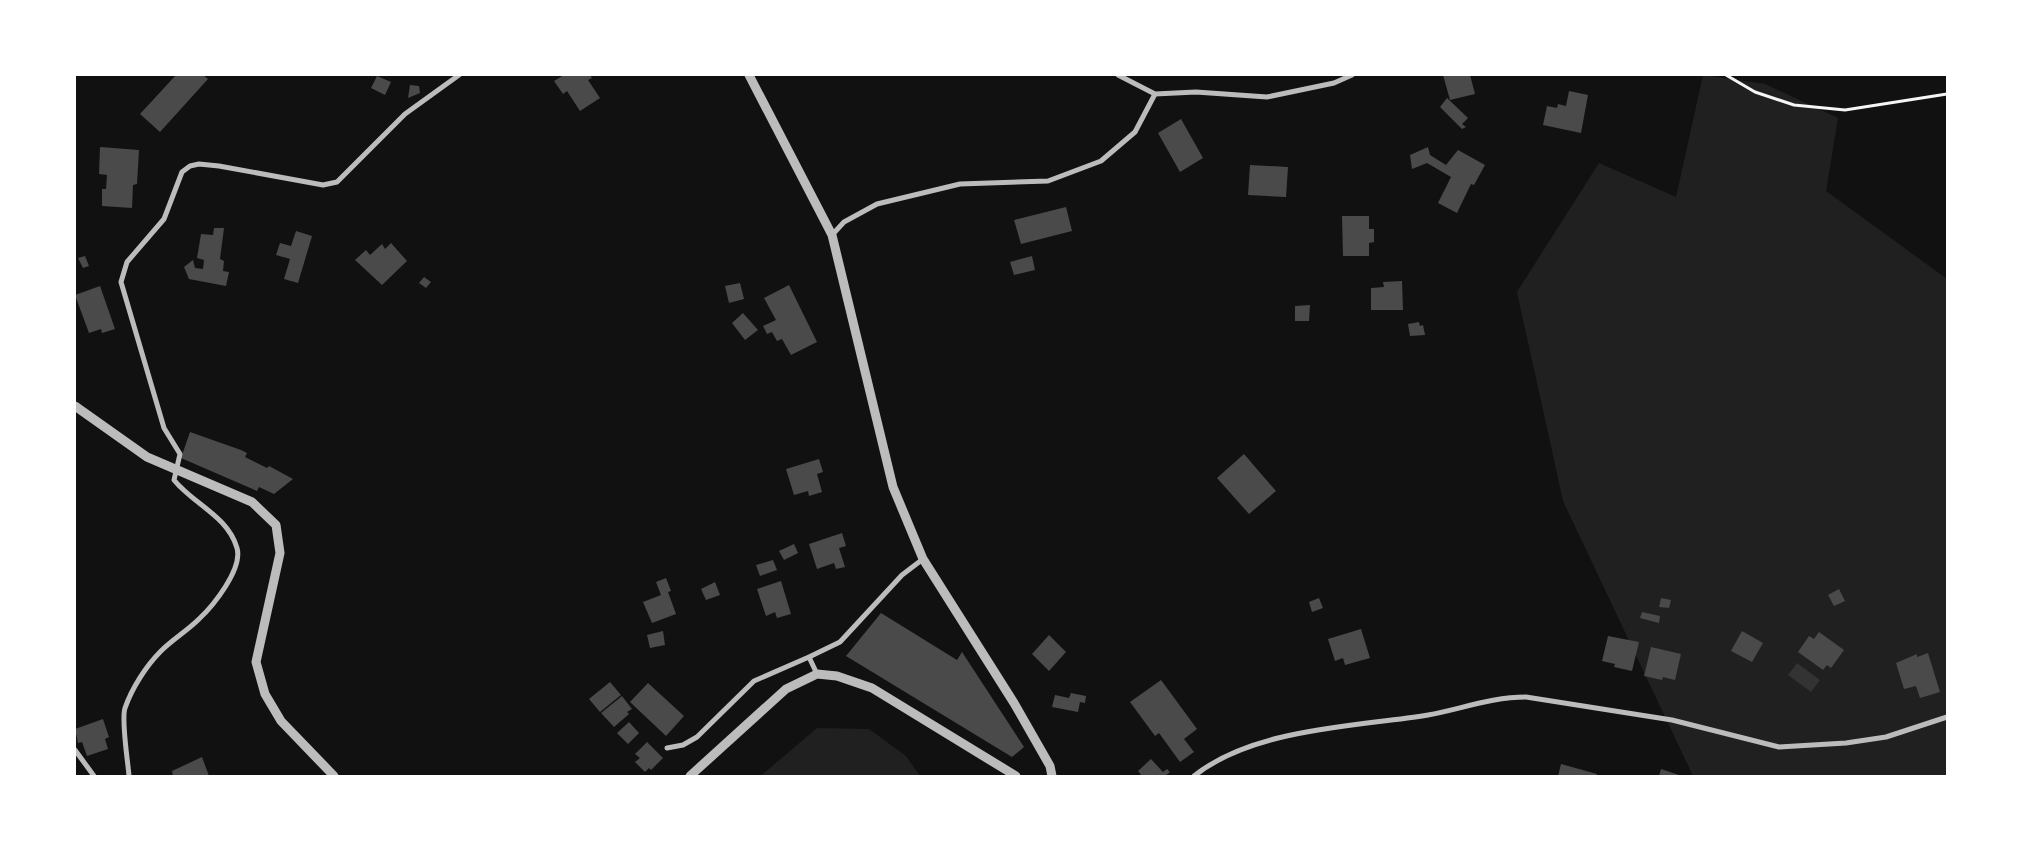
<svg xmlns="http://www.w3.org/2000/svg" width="2022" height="851" font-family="Karla,sans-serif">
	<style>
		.green { fill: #202020 }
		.water { fill: #333 }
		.building { fill: #4a4a4a }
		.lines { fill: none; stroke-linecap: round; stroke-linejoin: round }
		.path { stroke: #f5f5f5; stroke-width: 3 }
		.minor { stroke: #bcbcbc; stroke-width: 5 }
		.tertiary { stroke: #bcbcbc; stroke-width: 9 }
	</style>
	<rect width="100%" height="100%" fill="#111"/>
	<!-- green -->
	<path class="green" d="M1703,75L1765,84L1838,118L1826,191L1947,279V776H1693L1563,501L1517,292L1599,163L1676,197Z
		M817,728L869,729L906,756L920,776H763V774Z"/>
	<!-- water -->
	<path class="water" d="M1797,663L1820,680L1811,692L1788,675Z"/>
	<!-- building -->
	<path class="building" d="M176,75H203L208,79L160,132L140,114Z
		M564,75H590L592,78L588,80L600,98L580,111L567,91L563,94L554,81Z
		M1443,75H1470L1475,94L1450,100Z
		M377,76L391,82L385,95L371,88Z
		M410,85L419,86L420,93L408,98Z
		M1569,91L1588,95L1581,133L1543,125L1547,106L1557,108L1558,104L1566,106Z
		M1447,98L1468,118L1462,124L1466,127L1462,129L1440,107Z
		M1181,119L1203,158L1180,172L1158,133Z
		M100,147L139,150L137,184L133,185L132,208L102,206V189H106L107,175L99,174Z
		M1428,147L1430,155L1446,165L1458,150L1485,165L1474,185L1471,184L1457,213L1438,203L1451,177L1427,163L1412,169L1410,155Z
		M1250,165L1288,167L1286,197L1248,195Z
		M1066,207L1072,231L1021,244L1014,220Z
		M1342,216H1369V229H1374V242L1369,243V256H1343Z
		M214,228H224L220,259L224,261L223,271L229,272L226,286L189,279L184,267L193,260L195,268L203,269L204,260L197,258L201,234L213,235Z
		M296,231L312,236L298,283L284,279L290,259L276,255L280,243L291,246Z
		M391,243L407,261L382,285L355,260L366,250L370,255L382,244L385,249Z
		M85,256L89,266L83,268L78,258Z
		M1032,256L1035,270L1014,275L1010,262Z
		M424,277L431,282L426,288L419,283Z
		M1402,281L1403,310H1371V288L1384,287L1383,282Z
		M740,283L744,299L729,303L725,286Z
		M789,285L817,342L791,355L782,339L777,341L772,332L767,334L763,326L776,320L764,298Z
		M100,286L115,329L102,333L101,329L89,333L75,295Z
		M1310,305L1309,321H1295V306Z
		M743,313L758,330L745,340L732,323Z
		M1419,322L1420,326L1423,325L1425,335L1410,336L1408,324Z
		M190,432L241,450L247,453L245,457L267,468L269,466L293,479L274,494L259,487L257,491L181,458Z
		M1244,454L1276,491L1249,514L1217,478Z
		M819,459L823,472L817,474L822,492L809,496L808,491L794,495L786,469Z
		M842,533L846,546L839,548L845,567L836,569L834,563L817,569L809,544Z
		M794,544L798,553L784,560L779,551Z
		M773,560L777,570L760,576L756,565Z
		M666,578L671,591L668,592L676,614L652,623L643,602L661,595L656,582Z
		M781,581L791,614L777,618L775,612L766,616L757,589Z
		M715,582L720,595L706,600L701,589Z
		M1839,589L1845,601L1834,606L1828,595Z
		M1319,598L1323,608L1312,612L1309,602Z
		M1661,598L1671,600L1669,608L1659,607Z
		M1642,612L1660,616L1659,623L1640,618Z
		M881,613L957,660L962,652L1024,747L1012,757L846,656Z
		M1361,629L1370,658L1345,665L1343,658L1335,661L1328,639Z
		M663,631L665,645L650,648L647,635Z
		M1742,631L1763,643L1752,662L1731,651Z
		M1819,632L1844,650L1831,668L1827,665L1823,670L1798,652L1809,636L1814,639Z
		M1049,635L1066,652L1049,671L1032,654Z
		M1608,636L1639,642L1632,671L1614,667L1615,664L1602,661Z
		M1651,647L1681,654L1675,680L1663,677L1662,680L1644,676Z
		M1928,653L1940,692L1920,698L1916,686L1904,689L1896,663L1917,654V657Z
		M1161,680L1197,729L1184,739L1194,752L1180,762L1159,733L1155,736L1130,702Z
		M610,682L621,695L600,712L589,699Z
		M648,683L684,716L666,736L630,702Z
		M1071,693L1086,696L1085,703L1080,702L1078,712L1052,707L1055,695L1069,698Z
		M622,696L632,709L627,712L629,714L614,727L601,713Z
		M103,719L109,737L105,739L108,749L87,756L82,742L78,743L75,729Z
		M629,722L639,733L628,744L617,733Z
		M647,742L663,758L651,770L649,768L645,772L635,762L640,758L635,754Z
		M202,757L209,776H173L172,771Z
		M1151,759L1163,772L1167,769L1170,772L1165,776H1142L1138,771Z
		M1561,764L1597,774L1596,776H1558Z
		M1661,769L1682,776H1659Z"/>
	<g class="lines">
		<!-- path -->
		<path class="path" d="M1726,75L1755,92L1794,105L1845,110L1947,94"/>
		<!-- minor -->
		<path class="minor" d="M1118,75L1155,94
			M832,235L844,222L877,204L960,184L1048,181L1101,161L1135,132L1155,94L1196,92L1267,97L1334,83L1352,75
			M817,674L809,657L840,642L902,575L923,559
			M667,748L683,745L697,737L754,681L809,657
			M75,750L94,776
			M129,776C128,762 121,720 125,708C132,688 146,666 161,651C173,639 187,631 199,619C213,606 243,569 237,548C228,516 193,504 174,480L180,454L164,428L121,282L127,262L164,219L182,172L190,166L199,164L219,166L323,185L337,182L405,114L459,75
			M1194,776C1254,728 1355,727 1428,715C1461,709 1492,697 1526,697L1672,720L1779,747L1846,743L1886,737L1947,717"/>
		<!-- tertiary -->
		<path class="tertiary" d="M749,75L832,235L893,487L923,559L1014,703L1050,766L1052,776
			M75,406L147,457L252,502L276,525L280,553L256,662L265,694L281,721L334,776
			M690,776L786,689L817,674L837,676L872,688L1016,776"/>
	</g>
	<!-- border -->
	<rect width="2022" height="851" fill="none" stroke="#ffffff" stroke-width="152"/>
</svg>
